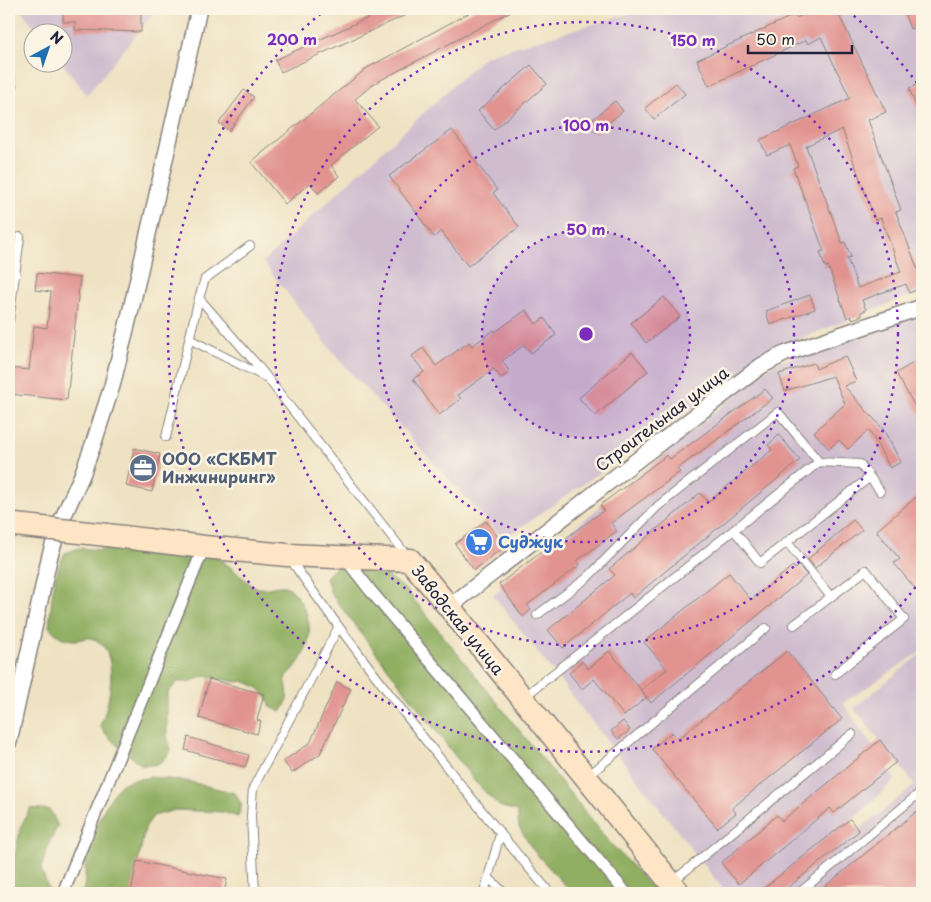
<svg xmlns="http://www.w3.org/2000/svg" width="931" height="902" font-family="'Playpen Sans',sans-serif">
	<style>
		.industrial { fill: #cfbdcf }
		.forest { fill: #90af62; stroke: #59684e }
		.building { fill: #e19390; fill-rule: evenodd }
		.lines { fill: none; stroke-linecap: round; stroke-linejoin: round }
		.service-casing { stroke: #88827e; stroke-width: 10 }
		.pedestrian-casing { stroke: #88827e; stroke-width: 14 }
		.minor-casing { stroke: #88827e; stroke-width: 18 }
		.secondary-casing { stroke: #88827e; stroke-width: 25 }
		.service { stroke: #fff; stroke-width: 8 }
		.pedestrian { stroke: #fff; stroke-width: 11 }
		.minor { stroke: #fff; stroke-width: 15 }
		.secondary { stroke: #fde5c5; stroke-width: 22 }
		.secondary-bridge-casing { stroke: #88827e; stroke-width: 25; stroke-linecap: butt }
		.secondary-bridge { stroke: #fde5c5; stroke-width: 22 }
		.ring { fill: none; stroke: #7b2cbf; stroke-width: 2.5; stroke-dasharray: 2.5 5 }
		.labels { text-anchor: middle; stroke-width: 5; stroke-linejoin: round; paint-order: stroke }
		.street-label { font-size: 16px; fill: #22223b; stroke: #fcf5e5 }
		.service-label { font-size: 16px; font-weight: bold; fill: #4e5e75; stroke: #fcf5e5; text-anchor: start }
		.shop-label { font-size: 16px; font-weight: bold; fill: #366cbe; stroke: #fcf5e5; text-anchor: start }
		.centre { fill: #7b2cbf; stroke: #fcf5e5; stroke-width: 2.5 }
		.ring-label { font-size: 15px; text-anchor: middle; font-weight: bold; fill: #7b2cbf; stroke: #fcf5e5; stroke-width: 5; stroke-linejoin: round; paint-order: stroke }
	</style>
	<rect width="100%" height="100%" fill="#fcf5e5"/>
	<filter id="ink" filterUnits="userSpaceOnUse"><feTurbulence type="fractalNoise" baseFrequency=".02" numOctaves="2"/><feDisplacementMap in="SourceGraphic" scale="10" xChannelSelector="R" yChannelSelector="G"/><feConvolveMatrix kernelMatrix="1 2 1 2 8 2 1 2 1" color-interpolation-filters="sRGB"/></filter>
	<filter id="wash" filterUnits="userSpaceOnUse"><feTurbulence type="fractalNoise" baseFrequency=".0096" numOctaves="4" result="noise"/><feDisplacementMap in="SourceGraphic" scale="20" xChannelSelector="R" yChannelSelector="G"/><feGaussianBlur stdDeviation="1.12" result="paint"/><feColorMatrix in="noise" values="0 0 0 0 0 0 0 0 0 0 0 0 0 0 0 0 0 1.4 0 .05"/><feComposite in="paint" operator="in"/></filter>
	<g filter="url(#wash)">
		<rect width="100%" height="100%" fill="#eee2c2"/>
		<!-- industrial -->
		<path class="industrial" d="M20,9H157L87,95L62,63V32H38Z
			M644,9H922V291L784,345L504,539L340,361L263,262L485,56Z
			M922,309V651L843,703L895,780L775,893H726L493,595L773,364Z
			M922,653V893H781L915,785L854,708Z"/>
		<!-- forest -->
		<path class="forest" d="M79,548C102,551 124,549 147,549C167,549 188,551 208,554C221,556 242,579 254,586C263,592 274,585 284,586C292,587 296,595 300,601C318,629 308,657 285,678C288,691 290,701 281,712L271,707C264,690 260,688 243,681L237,682L203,676L189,682H177L167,694V736L171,750C162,764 157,766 141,765C127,752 110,742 100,726C110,705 122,646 91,638C86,637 81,640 76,640C63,640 57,636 49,627C52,601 52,576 65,553Z
			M336,567L382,572L407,591L611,844L657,893H572L533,850L519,827L517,811L499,806L475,782L331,594L326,577Z
			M150,777L186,781L235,793L242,805L238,817L223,812L175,810L153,816L145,828L132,893H82C87,881 84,871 86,859C89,840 108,793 124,783C131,779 143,779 150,777Z
			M30,808L50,810L58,826L49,843L41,869L50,893H9V875L11,874L21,826Z"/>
		<g id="blocks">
			<!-- building -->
			<path class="building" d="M63,9H141V32L75,30V22H63Z
				M387,9H419L281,72L275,60Z
				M476,9H515L375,83L355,99L378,126L331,165L339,176L318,193L310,183L285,204L251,162L367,68Z
				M815,9H836L886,112L868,120L901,210L896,212L922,281V288L909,293L906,284L862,300L866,310L861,312L862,316L852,319L851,316L847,318L828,266L825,267L820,252L824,251L793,168L798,166L790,145L767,155L760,140L850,98L821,37L808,44L806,40L709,86L697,60L794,15L796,18ZM842,129L875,220L881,218L901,272L858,288L847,258L851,257L845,242L842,243L806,146Z
				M903,9H922V25L910,29Z
				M531,65L547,84L494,130L478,111Z
				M676,83L685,94L654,119L645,108Z
				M922,83V119H921L909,88Z
				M244,90L254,97L229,131L219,123Z
				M615,101L623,111L596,133L588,123Z
				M452,130L497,190L493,193L519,227L468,266L441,231L434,237L389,176Z
				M37,273L80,278L67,400L9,394V368L29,370L34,326L47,328L51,292L35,290Z
				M810,295L815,309L770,325L766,311Z
				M664,297L680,317L646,343L631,323Z
				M526,310L536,324L544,318L556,335L531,353L524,345L502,361L510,372L501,378L494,369L458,395L461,399L439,415L413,379L424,372L412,356L423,348L436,366L469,342L472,346L494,330L495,332Z
				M632,352L648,371L595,416L579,398Z
				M845,356L856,381L844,386L883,429L901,462L890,468L869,430L848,449L839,440L829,449L814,432L845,404L833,376L785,391L779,374L814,363L816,369Z
				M922,358V419L896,373Z
				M765,389L773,398L677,469L680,472L611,523L617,531L577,561L580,565L527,605L531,610L523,617L499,584L560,538L562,541L604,510L600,505L667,455L670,459Z
				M779,435L800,460L633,598L630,593L563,648L548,630L615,575L609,569L700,493L708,502L772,450L768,445Z
				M134,448L160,454L152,492L126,486Z
				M922,492V597L894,563L900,559L876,531Z
				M853,520L862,530L815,568L808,559Z
				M486,521L505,546L474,570L455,544Z
				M793,566L795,569L799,566L807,575L651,703L641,690L667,669L644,642L729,573L751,600Z
				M609,651L647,697L624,716L594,679L582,689L569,673L582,661L588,669Z
				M787,651L842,719L732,808L736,813L717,828L652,749L672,732L678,739Z
				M209,679L264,694L257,720L261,721L257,734L199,718Z
				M337,682L351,689L320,754L292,773L283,761L310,743Z
				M623,721L630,730L618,739L611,731Z
				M188,737L249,755L245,767L185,750Z
				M880,740L896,762L834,813L830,808L739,884L721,863L777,815L782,821Z
				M922,807V893H817Z
				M850,819L859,831L781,893H758Z
				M137,861L227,879L224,893H131Z"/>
		</g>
	</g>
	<g filter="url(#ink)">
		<use href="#blocks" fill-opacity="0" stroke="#88827e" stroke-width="1"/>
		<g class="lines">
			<!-- service casing -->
			<g class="service-casing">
				<path id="service" d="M9,74L12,86L9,94
					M199,298L258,366L407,556
					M9,321L20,237
					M189,339L265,377
					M166,437L199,298L205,279L250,246
					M819,462L860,464L880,491
					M734,530L760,563L870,477
					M787,542L831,597
					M290,559C371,674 459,785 550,893
					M794,625L866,570L904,619L835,674
					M524,697L819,462L778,412L658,506L587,578L537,615
					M588,776L766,628
					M489,878L504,893
					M672,882L852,734
					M255,893L251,816L253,788L338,628
					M484,893L500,834
					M799,893L922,791"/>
			</g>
			<!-- pedestrian casing -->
			<g class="pedestrian-casing">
				<path id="pedestrian" d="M345,558L370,590L626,893
					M63,893L204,547"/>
			</g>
			<!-- minor casing -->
			<g class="minor-casing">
				<path id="minor" d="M449,607L632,464L761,366L784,354L922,307
					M9,742L50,555L60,524L82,475L94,442L112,386L132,305L199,9"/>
			</g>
			<!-- secondary casing -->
			<g class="secondary-casing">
				<path id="secondary" d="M107,535L204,547L287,555L410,560L449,607L679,893"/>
			</g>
			<!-- service -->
			<use href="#service" class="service"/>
			<!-- pedestrian -->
			<use href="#pedestrian" class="pedestrian"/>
			<!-- minor -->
			<use href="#minor" class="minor"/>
			<!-- secondary -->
			<use href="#secondary" class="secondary"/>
			<!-- secondary-bridge casing -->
			<g class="secondary-bridge-casing">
				<path id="secondary-bridge" d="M15,525L107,535"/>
			</g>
			<!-- secondary-bridge -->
			<use href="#secondary-bridge" class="secondary-bridge"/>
		</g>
	</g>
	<!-- distance rings -->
	<circle cx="586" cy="334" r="104" fill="#7b2cbf" fill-opacity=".12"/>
	<g class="ring">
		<circle cx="586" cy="334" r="104"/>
		<circle cx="586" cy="334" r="208"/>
		<circle cx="586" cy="334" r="312"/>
		<path d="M920 581A416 416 0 1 1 324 11M848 11A416 416 0 0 1 920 87"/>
	</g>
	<!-- icons -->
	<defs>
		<g id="office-disc" transform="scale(1.4375)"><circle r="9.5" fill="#5c6f8a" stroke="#fcf5e5"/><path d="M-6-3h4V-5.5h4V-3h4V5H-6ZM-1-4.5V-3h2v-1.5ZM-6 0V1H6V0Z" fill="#fff"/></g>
		<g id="supermarket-disc" transform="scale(1.4375)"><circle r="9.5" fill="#3f7fe0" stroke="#fcf5e5"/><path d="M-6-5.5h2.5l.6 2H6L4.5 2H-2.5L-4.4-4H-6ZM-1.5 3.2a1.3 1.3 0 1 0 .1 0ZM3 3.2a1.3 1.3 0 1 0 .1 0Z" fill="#fff"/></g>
	</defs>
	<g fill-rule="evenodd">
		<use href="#office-disc" x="143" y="468"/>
		<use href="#supermarket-disc" x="479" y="542"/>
	</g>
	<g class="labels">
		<!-- street labels -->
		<g class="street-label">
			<text transform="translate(662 419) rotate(-37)" y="6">Строительная улица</text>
			<text transform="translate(458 620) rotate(51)" y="6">Заводская улица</text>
		</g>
		<!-- service labels -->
		<g class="service-label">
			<text x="162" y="465">ООО «СКБМТ<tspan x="162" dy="18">Инжиниринг»</tspan></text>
		</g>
		<!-- shop labels -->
		<g class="shop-label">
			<text x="498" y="548">Суджук</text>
		</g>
	</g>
	<circle cx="586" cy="334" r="8" class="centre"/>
	<g class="ring-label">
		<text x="292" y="45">200 m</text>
		<text x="693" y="46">150 m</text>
		<text x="586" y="131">100 m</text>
		<text x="586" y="235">50 m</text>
	</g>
	<!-- margin -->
	<rect width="931" height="902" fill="none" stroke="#fcf5e5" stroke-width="30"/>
	<!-- north arrow -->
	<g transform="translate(48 48) rotate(40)"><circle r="24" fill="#fcf5e5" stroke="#a5a1a1"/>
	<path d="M0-4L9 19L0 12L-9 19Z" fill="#1f6fb2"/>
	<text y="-8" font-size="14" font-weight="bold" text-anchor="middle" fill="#22223b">N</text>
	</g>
	<!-- scale -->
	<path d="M748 45v8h104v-8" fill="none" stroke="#22223b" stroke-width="2.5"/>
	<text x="756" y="45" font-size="15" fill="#22223b" stroke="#fcf5e5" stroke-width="4" paint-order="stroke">50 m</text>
</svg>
